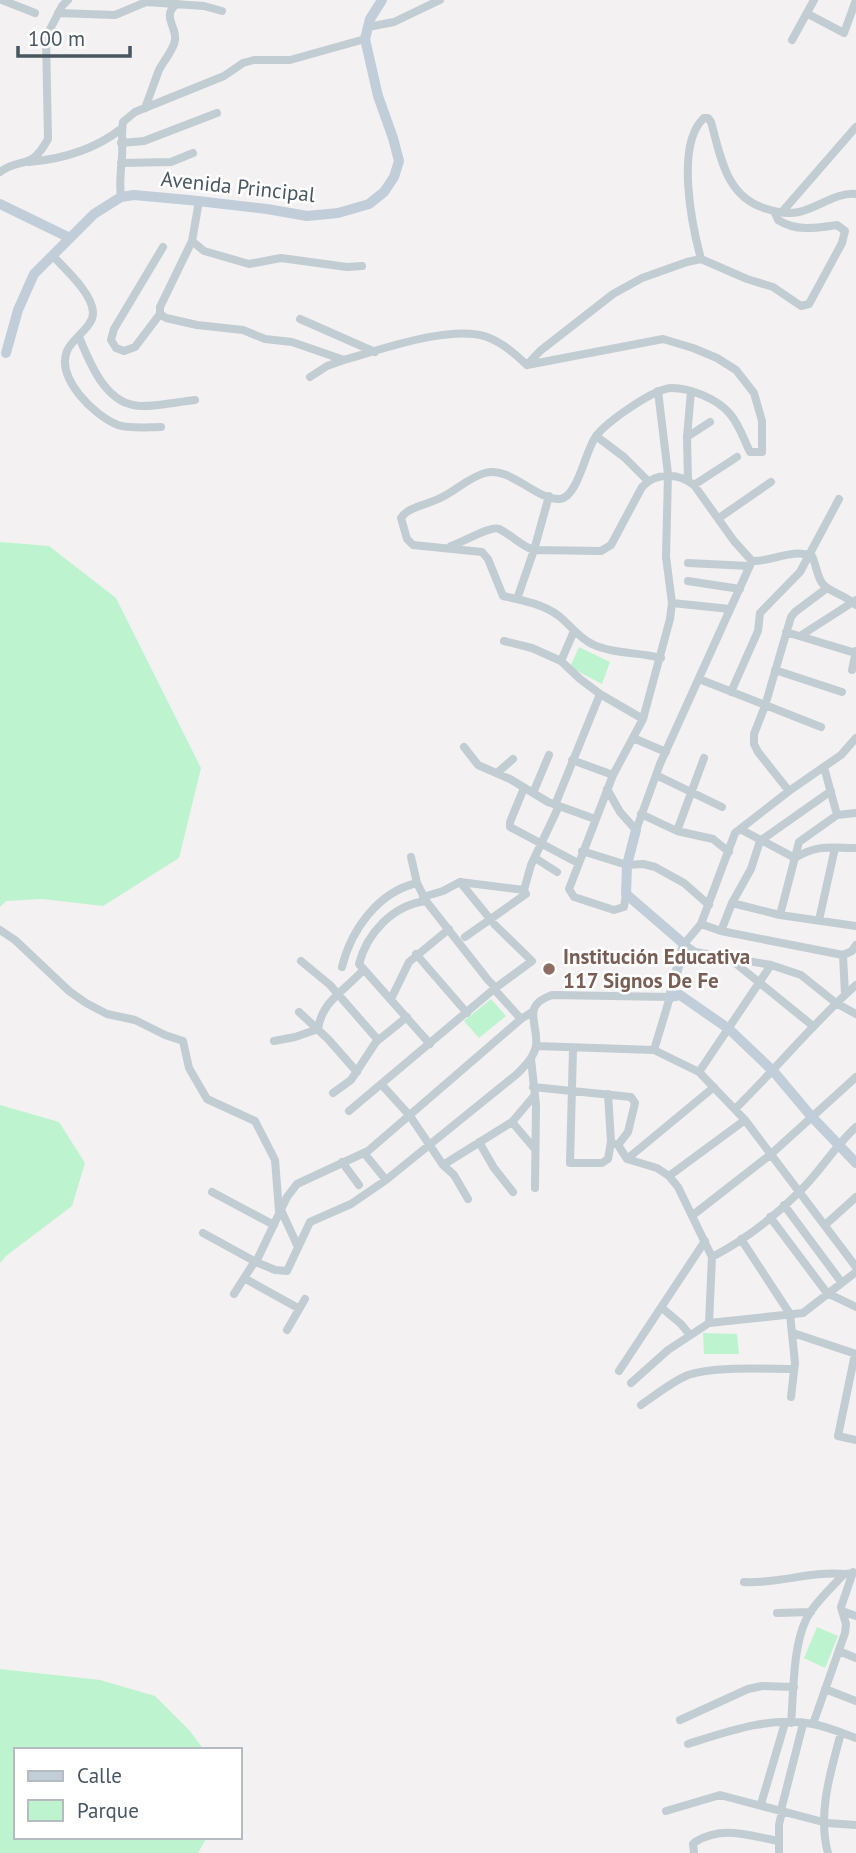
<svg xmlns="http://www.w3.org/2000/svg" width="856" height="1853" font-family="'PT Sans',sans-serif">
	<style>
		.green { fill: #bef3cf }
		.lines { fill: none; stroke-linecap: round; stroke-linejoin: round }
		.street { stroke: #c1ccd3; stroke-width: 8 }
		.secondary { stroke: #c1ced9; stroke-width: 10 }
		.education-dot { fill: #8d6e63; stroke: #fff; stroke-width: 2.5 }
		.labels { text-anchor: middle; stroke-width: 5; stroke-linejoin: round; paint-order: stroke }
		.street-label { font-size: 21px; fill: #475660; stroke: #fff }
		.education-label { font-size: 21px; font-weight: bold; fill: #785e54; stroke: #fff; text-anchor: start }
	</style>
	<rect width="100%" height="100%" fill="#f3f1f1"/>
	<!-- green -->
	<path class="green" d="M0,542L49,546L116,598L201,768L179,858L103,906L42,899L6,901L0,907Z
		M579,647L610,662L602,684L570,667Z
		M491,999L506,1016L479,1038L464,1021Z
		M0,1105L59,1122L85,1163L72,1206L6,1256L0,1263Z
		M703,1333L737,1334L739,1354H704Z
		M817,1627L838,1636L825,1668L804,1658Z
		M0,1669L100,1680L155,1696L190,1731L204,1750H16V1837H207L198,1853H0Z"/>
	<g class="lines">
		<!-- street -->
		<path class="street" d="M2,0L35,13
			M58,13L115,15L146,2L204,6L222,11
			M808,14L844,33L856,0
			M368,27L394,22L440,0
			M792,40L814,0
			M145,108C150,95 154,83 159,70C163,61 174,50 175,40C177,27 161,15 177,4
			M121,143L144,141L217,113
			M29,162C63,159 94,150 121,129
			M121,163L171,162L193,153
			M0,172C22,156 30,172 48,139L46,37L62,6L68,0
			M121,197C119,182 121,171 122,156C123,145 121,134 123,122L135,112L224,76L243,63L254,60H290L365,39
			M199,201L192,241L160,307V314L166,318L197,325L243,330L265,339L292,342L344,360
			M782,212L856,127
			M192,241L204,251L249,264L281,258L347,267L362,266
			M53,256C65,269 92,293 93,312C94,327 72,338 67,351C56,378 94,416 118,425C130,429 148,427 161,427
			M701,259C692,226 675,144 704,118H708L711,122C721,157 726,198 767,209C776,212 789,214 799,212C818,208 836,192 856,194
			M160,314L135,347L124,351L116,348L111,340L114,329L163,247
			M300,319L375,352
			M79,337C90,363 106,406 141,406C159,406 177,402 195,400
			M527,365L663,339L693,348L717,358L736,370L754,393L762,421V452H750C744,440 739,424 730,414C718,399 690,388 672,388C654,388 607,422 596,436C585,451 578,497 560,499C535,500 511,466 485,473C467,478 455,492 438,499C426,505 408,507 401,518L407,539L413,545L482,552L488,559L503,596C522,600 543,604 559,616C570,625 579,638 592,644C612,654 639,652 661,658
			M527,365L540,351L613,294L642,278L687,262L701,259L747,279L773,287L801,306L809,304L842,243L845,231L837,225C817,228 797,232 778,220L774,211
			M310,377L327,366L344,360C380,350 451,324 487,337C503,343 515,354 527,365
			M596,436L624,457L648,481
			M687,437L710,422
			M688,481L687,437L691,391
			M694,485L737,457
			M719,518L771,482
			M451,546C462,543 491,525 499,529C512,535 521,546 534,550L601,551L611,545L642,487C656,472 678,473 694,485L734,541L752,561C773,562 791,548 812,556C816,564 817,576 822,583C828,592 846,595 856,605
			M688,563L749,566
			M688,581L740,589
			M517,599L534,550L549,496
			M672,603L730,609
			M786,632L855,653
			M800,636L856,600
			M504,641L532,648L561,661L580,679L600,694L643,719
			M561,661L574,631
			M775,670L842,692
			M852,670L856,651
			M699,679L821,727
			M731,692L758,631L760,613L800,572L839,499
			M633,738L666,752
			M856,738L841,755L789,791L735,833L701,924L684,944L695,952L771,965L801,975L836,1003L856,1014
			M464,747L478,765L510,779L548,802L595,819
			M572,760L613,775
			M824,767L837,815L856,813
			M497,773L513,759
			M656,775L722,807
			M524,788L510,822V827L578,863
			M607,789L620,812L636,830
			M789,791L758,752L754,744V734L765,706L791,617L795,612L827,588
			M533,793L549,755
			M555,805L600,694
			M641,814L677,831L713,839L729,852
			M740,829L795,858C817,844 832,848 856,848
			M636,830L660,764L752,561
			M677,831L704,758
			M582,851L627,865L643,864L655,867L684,883L709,905
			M411,857L417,883L426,901C393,905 367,933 359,964L430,1044
			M535,858L557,872
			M626,894L624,907L614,910L574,897L569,889L613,775L643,719L670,619L672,603L666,557L668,474L658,391
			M423,897L443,891L460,882
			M426,901L488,980L496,988
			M732,903L780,915L856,926
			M780,915L799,842L837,815
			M819,920L835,848
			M701,924L721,931L843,955L852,951L856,945
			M0,930L15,940L69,991L86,1003L107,1014L135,1020L165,1035L183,1041L189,1068L207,1099L255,1121L275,1160L279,1211
			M721,931L732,903L751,869L760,841L831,791
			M465,937L526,894L524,890L531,865L559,806
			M416,954L467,1013
			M843,955L845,994
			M729,958L813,1026
			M301,961L330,985L378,1040
			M342,967C351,930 378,892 417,883
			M494,989L521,1019
			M391,999L409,962L449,929
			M299,1012L328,1039L357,1072
			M532,1012L521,1019L368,1151L297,1184L287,1197L256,1262L275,1270L287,1271L310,1222L351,1204L386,1180L517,1074C525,1066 534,1057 536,1046C539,1023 520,1006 552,995L670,997L654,1050
			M274,1041L295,1037L318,1029C322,1000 346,990 363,970
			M536,1046L654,1050L699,1072L745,1120L856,1267
			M573,1049L570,1163H602L608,1159L611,1142L608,1094
			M531,1059L536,1105L535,1188
			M699,1072L771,965
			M382,1085L410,1116L443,1165L454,1175L468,1199
			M533,1087L631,1097L635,1103L628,1132L618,1145
			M333,1093L351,1080L376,1042L407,1017
			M735,1109C776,1069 813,1023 856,985
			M349,1111L494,989L532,961L495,925L460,882L524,890
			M512,1122L534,1148
			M479,1142L494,1168L513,1192
			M611,1142L618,1145L627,1159L657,1168L669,1176L678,1187L712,1257L709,1323
			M364,1153L386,1180
			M627,1159L714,1087
			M342,1162L359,1185
			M443,1165L512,1122L534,1096
			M669,1176L745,1120
			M212,1192L274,1225
			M784,1205L842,1283
			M281,1210L298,1247
			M693,1215L770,1155L856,1077
			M770,1217L827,1293L856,1307
			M825,1225L856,1197
			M203,1233L256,1262
			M741,1239L790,1314L795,1363L791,1397
			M712,1257C743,1241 774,1217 799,1192C820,1172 834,1147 856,1127
			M244,1278L298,1308
			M234,1294L255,1261
			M662,1308L681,1324L690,1335
			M287,1330L305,1299
			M793,1333L856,1354
			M855,1354L838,1436L856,1440
			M619,1371L705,1241
			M631,1383L668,1350L709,1323L803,1313L856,1272
			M641,1405C656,1395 671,1382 688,1375C714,1366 765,1369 794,1369
			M744,1582C778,1584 810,1571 844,1574
			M842,1611L856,1616
			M777,1613L811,1612
			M839,1651L856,1658
			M825,1689L856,1701
			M680,1720L748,1689L762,1686L794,1687
			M791,1723C794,1691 792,1638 811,1611C820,1598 833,1586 844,1574L856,1573
			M813,1724L845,1633L846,1624L841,1607L853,1572
			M688,1744C729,1731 770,1716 813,1724C828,1727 842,1733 856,1738
			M761,1804L785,1723
			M781,1810L803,1724
			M666,1811L720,1795L827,1823L856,1825
			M694,1853L693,1844L695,1842C723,1825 749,1836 779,1841
			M779,1853V1825L782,1811
			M828,1853C817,1814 831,1770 841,1733"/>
		<!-- secondary -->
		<path class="secondary" d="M0,204L70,238
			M6,353L18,310L34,274L94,214L121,197L134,195L189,200L267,209L307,216L338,213L369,204L384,192L394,177L399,161L393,138L378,96L365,39L370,19L382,0
			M636,830L627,865L626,894L684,944L670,997L680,995L729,1029L774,1072L811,1116L856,1163"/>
	</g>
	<!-- markers -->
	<circle class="education-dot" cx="549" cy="969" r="7"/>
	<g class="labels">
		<!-- street labels -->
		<g class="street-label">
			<text transform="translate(238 187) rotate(6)" y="7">Avenida Principal</text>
		</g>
		<!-- education labels -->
		<g class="education-label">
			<text x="563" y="964">Institución Educativa<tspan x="563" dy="24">117 Signos De Fe</tspan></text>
		</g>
	</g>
	<!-- legend -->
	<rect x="14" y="1748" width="228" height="91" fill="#ffffff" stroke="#b5bbbf" stroke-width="2"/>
	<rect x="28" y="1771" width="35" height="10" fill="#c1ced9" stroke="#b5bbbf" stroke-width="2"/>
	<text x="77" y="1783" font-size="21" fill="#475660">Calle</text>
	<rect x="28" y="1800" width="35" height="21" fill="#bef3cf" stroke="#b5bbbf" stroke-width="2"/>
	<text x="77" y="1818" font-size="21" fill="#475660">Parque</text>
	<!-- scale -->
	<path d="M18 46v10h112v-10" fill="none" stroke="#475660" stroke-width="3.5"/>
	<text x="28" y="46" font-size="21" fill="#475660" stroke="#ffffff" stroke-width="5" paint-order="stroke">100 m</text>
</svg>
